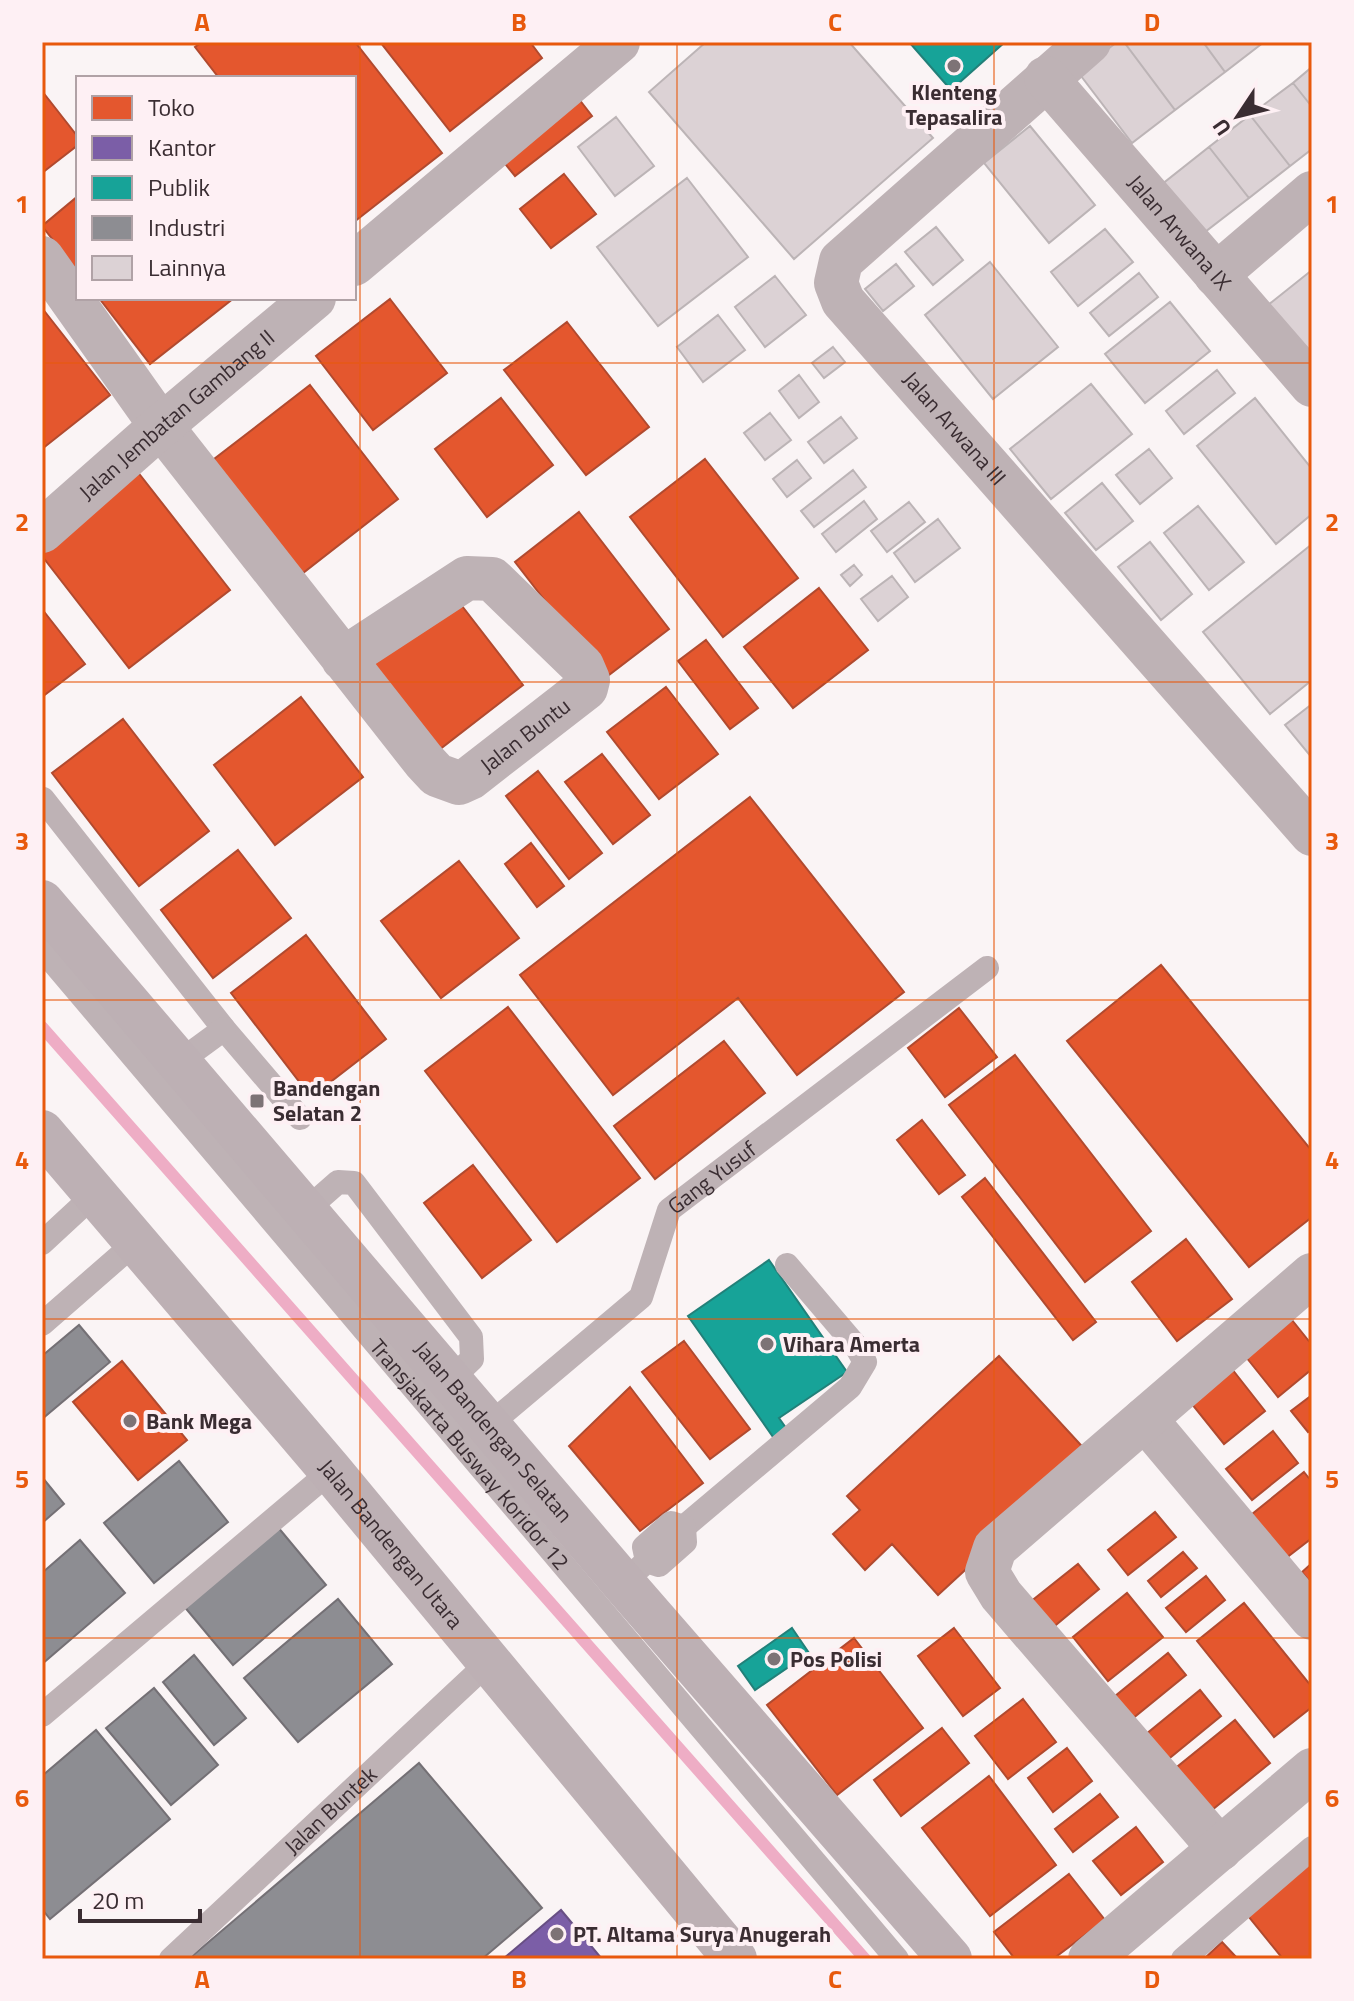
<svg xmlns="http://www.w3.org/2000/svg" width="1354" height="2001" font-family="'Titillium Web',sans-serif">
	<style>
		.shops { fill: #e4572e; stroke: #b14a2f; stroke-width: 2 }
		.offices { fill: #7b5ea7; stroke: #684f84; stroke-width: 2 }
		.public { fill: #17a398; stroke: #228079; stroke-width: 2 }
		.industry { fill: #8d8d92; stroke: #747075; stroke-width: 2 }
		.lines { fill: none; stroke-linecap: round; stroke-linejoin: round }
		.stream { stroke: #eeadc5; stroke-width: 12 }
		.building { fill: #dcd2d5; stroke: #bcb4b6; stroke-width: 2 }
		.service { stroke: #beb2b5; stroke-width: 24 }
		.minor { stroke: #beb2b5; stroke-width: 44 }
		.secondary { stroke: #bdb0b4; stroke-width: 44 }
		.grid { fill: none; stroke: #e8590c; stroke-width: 2; stroke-opacity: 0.55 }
		.poi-dot { fill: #7d7376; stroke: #fef0f4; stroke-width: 3 }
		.labels { text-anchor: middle; stroke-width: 8; stroke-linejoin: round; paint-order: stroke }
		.poi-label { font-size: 22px; font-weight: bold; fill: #3a2d32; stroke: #fef0f4; text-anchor: start }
		.street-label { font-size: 22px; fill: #3a2d32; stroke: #fef0f4 }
		.neatline { fill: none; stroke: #e8590c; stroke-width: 3 }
		.grid-label { font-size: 26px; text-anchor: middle; font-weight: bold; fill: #e8590c }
	</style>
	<rect width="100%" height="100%" fill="#faf4f5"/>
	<!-- shops -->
	<path class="shops" d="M202,42H355L442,153L354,222V78H219L195,47Z
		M383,42H530L542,58L450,131L381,43Z
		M572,90L592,116L515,176L494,150Z
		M42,91L78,137V145L42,173Z
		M564,174L596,214L551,248L520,209Z
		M78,196V272L42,226Z
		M99,298H234L150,364Z
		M390,299L447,373L373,430L316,356Z
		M42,308L110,395L42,449Z
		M567,322L649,427L586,475L504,370Z
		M310,385L398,499L294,580L205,466Z
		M501,398L553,465L487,517L435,449Z
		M705,459L798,578L723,637L630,517Z
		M137,471L230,590L129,668L42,556V545Z
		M579,512L669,629L605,678L515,562Z
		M819,588L868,650L793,708L744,647Z
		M452,593L523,685L435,753L363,662Z
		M42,609L85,664L42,697Z
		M706,640L758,708L730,729L678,661Z
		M666,687L718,754L659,799L607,732Z
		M301,697L363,777L275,845L214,765Z
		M123,719L209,831L139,886L52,773Z
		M602,754L650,815L613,844L565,782Z
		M538,771L602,853L569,879L506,796Z
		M750,797L904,992L797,1075L738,998L613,1095L520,975Z
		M531,843L564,886L537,907L505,864Z
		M238,850L291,918L213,978L161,910Z
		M459,861L519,938L441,998L381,921Z
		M306,935L386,1039L311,1097L231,993Z
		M1161,965L1312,1151V1217L1249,1267L1067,1041Z
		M508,1007L640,1178L557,1242L425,1071Z
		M959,1008L997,1057L945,1097L908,1048Z
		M724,1041L765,1093L655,1179L614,1126Z
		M1015,1055L1151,1231L1085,1282L949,1105Z
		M922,1120L965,1175L939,1194L897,1140Z
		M473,1165L531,1240L482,1278L424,1203Z
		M985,1178L1096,1322L1073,1340L962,1197Z
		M1186,1239L1232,1299L1177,1341L1132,1282Z
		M1292,1320L1312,1345V1369L1278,1397L1246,1357Z
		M684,1341L750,1429L710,1459L642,1372Z
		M999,1356L1090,1455L938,1595L892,1544L865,1570L833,1534L860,1510L847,1496Z
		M122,1361L187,1440L138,1480L73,1402Z
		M1232,1369L1265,1411L1224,1444L1191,1403Z
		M630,1387L703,1483L640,1531L569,1446Z
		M1312,1395V1429L1308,1432L1291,1411Z
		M1273,1431L1298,1463L1252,1500L1226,1469Z
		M1304,1472L1312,1482V1538L1286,1558L1251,1515Z
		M1155,1512L1176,1537L1128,1575L1108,1550Z
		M1183,1552L1197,1568L1161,1597L1148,1581Z
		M1312,1563V1585L1302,1572Z
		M1078,1564L1099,1589L1051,1629L1029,1603Z
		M1206,1576L1225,1600L1186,1632L1166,1608Z
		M1127,1593L1163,1637L1108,1681L1073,1637Z
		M1244,1603L1312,1687V1707L1274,1737L1197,1641Z
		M954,1628L1000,1688L963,1716L918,1656Z
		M854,1638L923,1728L837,1795L767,1705Z
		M1168,1653L1186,1675L1132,1719L1114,1697Z
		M1200,1690L1221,1716L1166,1761L1145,1735Z
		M1023,1699L1056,1742L1008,1779L975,1736Z
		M1235,1720L1270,1763L1207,1814L1172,1771Z
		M942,1728L969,1763L901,1816L874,1780Z
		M1067,1748L1092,1781L1053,1812L1028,1778Z
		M989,1776L1056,1865L990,1916L922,1828Z
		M1100,1794L1118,1817L1073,1852L1055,1829Z
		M1136,1827L1163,1862L1121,1895L1093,1861Z
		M1312,1856V1959H1283L1244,1911Z
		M1069,1874L1105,1920L1053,1959H1015L994,1932Z
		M1222,1942L1238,1959H1204Z"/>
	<!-- offices -->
	<path class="offices" d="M561,1910L602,1959H503Z"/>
	<!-- public -->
	<path class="public" d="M909,42H1005L951,90Z
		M769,1260L847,1372L779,1418L791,1435L778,1444L688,1316Z
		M792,1628L809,1653L755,1690L738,1666Z"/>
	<!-- industry -->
	<path class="industry" d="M79,1325L110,1362L42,1419V1356Z
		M179,1461L228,1522L154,1583L104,1523Z
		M42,1477L64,1504L42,1523Z
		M277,1526L326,1585L233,1665L183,1605Z
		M80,1540L125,1593L42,1664V1573Z
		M338,1599L392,1664L298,1742L244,1678Z
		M194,1655L246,1718L214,1745L163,1682Z
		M154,1688L218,1765L171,1805L106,1728Z
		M96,1730L170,1819L50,1919L42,1909V1776Z
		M419,1763L542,1908L482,1959H192L191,1957Z"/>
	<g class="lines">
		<!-- stream -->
		<path class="stream" d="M42,1027L865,1959"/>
	</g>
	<!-- building -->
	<path class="building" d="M706,42H849L933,138L794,259L649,92Z
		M1117,42H1124L1175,110L1132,143L1078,72Z
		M1124,42H1203L1225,72L1175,110Z
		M1203,42H1264L1225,72Z
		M1312,67V107L1293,83Z
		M1293,83L1312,107V149L1290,166L1250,115Z
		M1250,115L1290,166L1249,198L1209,147Z
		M616,117L654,166L615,196L578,147Z
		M1030,126L1095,205L1049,243L984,163Z
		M1209,147L1249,198L1201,235L1161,185Z
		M687,178L748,257L658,326L597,247Z
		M936,227L963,260L933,285L905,252Z
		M1105,229L1133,262L1078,306L1051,272Z
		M990,262L1058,347L993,399L925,315Z
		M896,264L914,286L883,311L865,289Z
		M1312,270V352L1263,309Z
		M1139,273L1158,297L1109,336L1090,313Z
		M775,276L806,315L765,347L735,307Z
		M1170,302L1210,351L1145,403L1105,354Z
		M718,315L745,350L703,382L677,347Z
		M833,347L845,362L824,378L812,363Z
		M1217,370L1235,393L1184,434L1166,411Z
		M799,375L819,402L799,418L779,391Z
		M1091,384L1132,434L1051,499L1010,449Z
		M1255,398L1312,469V514L1276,544L1197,446Z
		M770,413L791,440L765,460L744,433Z
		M841,417L857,438L824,463L808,442Z
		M1149,449L1172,478L1140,504L1116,475Z
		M797,460L811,478L787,497L773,479Z
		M853,470L866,487L814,527L801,511Z
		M1102,483L1133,521L1096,550L1065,513Z
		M864,501L877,519L836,552L822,534Z
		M909,502L925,522L887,552L871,531Z
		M1198,506L1244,562L1209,590L1164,533Z
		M938,519L960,548L915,582L894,553Z
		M1150,542L1192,594L1161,620L1118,567Z
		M1312,544V680L1270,714L1203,632Z
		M854,565L862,575L850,586L841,575Z
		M892,576L908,597L878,621L861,599Z
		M1312,704V758L1285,725Z"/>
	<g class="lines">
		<!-- service -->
		<g class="service">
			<path d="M43,799L224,1029L300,1118"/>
			<path id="s1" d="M42,949L897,1959"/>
			<path d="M179,1062L224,1029"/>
			<path d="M305,1211L338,1182L354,1183L471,1337L472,1359L450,1380"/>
			<path d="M42,1243L95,1194"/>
			<path d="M42,1324L136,1242"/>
			<path id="s2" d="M489,1425L641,1297L669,1210L987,968"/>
			<path d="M684,1527L850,1387L865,1362L856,1346L787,1265"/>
			<path d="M623,1583L647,1561L659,1565L685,1542L684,1527L671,1523L644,1547L647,1561"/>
			<path d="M42,1715L331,1471"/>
			<path id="s3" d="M171,1959L489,1662"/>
			<path d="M1183,1959L1312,1848"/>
		</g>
		<!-- minor -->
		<g class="minor">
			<path id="s4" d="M1089,42L841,261L836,283L843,301L1312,834"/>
			<path id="s5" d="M1046,78L1312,385"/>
			<path id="s6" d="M42,258L161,426L424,761L437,775L459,783L470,778L586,688L588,680L582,666L492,579L467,578L343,659"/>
			<path d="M354,264L618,42"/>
			<path d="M1216,275L1312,193"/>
			<path id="s7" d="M42,531L161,426L314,298"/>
			<path d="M1145,1419L1312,1618"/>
			<path d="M1220,1849L1001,1595L987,1572L995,1548L1312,1275"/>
			<path d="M1090,1959L1312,1770"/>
		</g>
		<!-- secondary -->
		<g class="secondary">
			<path id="s8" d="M42,902L623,1583L950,1959"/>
			<path id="s9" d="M42,1132L331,1471L735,1959"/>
		</g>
	</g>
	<!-- grid -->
	<path class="grid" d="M360,42V1959M677,42V1959M994,42V1959M42,363H1312M42,682H1312M42,1000H1312M42,1319H1312M42,1638H1312"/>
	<!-- markers -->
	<g class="poi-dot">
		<circle cx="954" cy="66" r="8"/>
		<rect x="249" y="1093" width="16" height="16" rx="4"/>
		<circle cx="767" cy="1344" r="8"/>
		<circle cx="130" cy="1421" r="8"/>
		<circle cx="774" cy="1659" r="8"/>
		<circle cx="557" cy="1934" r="8"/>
	</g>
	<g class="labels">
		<!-- poi labels -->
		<g class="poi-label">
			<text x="954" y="100" text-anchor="middle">Klenteng<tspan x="954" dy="25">Tepasalira</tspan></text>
			<text x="273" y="1096">Bandengan<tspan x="273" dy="25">Selatan 2</tspan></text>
			<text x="783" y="1352">Vihara Amerta</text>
			<text x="146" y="1429">Bank Mega</text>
			<text x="790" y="1667">Pos Polisi</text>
			<text x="573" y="1942">PT. Altama Surya Anugerah</text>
		</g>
		<!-- street labels -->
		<g class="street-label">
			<text dy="8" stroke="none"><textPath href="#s5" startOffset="204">Jalan Arwana IX</textPath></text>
			<text dy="8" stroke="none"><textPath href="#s7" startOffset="178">Jalan Jembatan Gambang II</textPath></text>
			<text dy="8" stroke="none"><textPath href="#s4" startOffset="542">Jalan Arwana III</textPath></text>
			<text dy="8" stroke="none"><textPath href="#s6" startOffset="756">Jalan Buntu</textPath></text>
			<text dy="8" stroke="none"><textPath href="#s2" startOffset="344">Gang Yusuf</textPath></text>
			<text dy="8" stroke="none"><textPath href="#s8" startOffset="696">Jalan Bandengan Selatan</textPath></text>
			<text dy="8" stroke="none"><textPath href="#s1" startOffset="662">Transjakarta Busway Koridor 12</textPath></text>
			<text dy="8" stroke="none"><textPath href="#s9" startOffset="540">Jalan Bandengan Utara</textPath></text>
			<text dy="8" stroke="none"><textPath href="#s3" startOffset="218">Jalan Buntek</textPath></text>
		</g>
	</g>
	<!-- border -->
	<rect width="1354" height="2001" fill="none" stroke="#fef0f4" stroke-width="88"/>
	<!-- legend -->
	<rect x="76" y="76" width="280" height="224" fill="#fef0f4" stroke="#b0a2a6" stroke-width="2"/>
	<rect x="92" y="96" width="40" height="24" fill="#e4572e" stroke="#b0a2a6" stroke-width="2"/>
	<text x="148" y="116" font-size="24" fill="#3a2d32">Toko</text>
	<rect x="92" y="136" width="40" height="24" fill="#7b5ea7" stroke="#b0a2a6" stroke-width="2"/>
	<text x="148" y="156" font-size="24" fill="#3a2d32">Kantor</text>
	<rect x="92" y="176" width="40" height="24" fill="#17a398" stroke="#b0a2a6" stroke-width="2"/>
	<text x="148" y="196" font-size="24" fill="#3a2d32">Publik</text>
	<rect x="92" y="216" width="40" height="24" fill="#8d8d92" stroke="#b0a2a6" stroke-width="2"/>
	<text x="148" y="236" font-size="24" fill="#3a2d32">Industri</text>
	<rect x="92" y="256" width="40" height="24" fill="#dcd2d5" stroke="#b0a2a6" stroke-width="2"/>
	<text x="148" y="276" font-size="24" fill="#3a2d32">Lainnya</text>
	<!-- north arrow -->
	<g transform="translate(1238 116) rotate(235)" stroke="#fef0f4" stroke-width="6" paint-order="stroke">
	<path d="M0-6L14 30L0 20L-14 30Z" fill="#3a2d32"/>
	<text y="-12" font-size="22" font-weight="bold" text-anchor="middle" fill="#3a2d32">U</text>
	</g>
	<!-- scale -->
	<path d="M80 1909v12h120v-12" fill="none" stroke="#3a2d32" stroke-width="4"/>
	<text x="92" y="1909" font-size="24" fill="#3a2d32" stroke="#fef0f4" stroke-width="6" paint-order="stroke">20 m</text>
	<rect x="44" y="44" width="1266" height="1913" class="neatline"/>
	<g class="grid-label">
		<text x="202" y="31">A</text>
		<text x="519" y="31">B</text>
		<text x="835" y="31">C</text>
		<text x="1152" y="31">D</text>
		<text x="22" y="213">1</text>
		<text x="1332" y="213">1</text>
		<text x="22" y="531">2</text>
		<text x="1332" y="531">2</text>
		<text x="22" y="850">3</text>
		<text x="1332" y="850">3</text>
		<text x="22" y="1169">4</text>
		<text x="1332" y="1169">4</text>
		<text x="22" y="1488">5</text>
		<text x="1332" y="1488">5</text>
		<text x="22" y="1807">6</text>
		<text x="1332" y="1807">6</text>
		<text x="202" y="1988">A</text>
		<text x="519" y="1988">B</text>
		<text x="835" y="1988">C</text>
		<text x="1152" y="1988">D</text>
	</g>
</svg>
